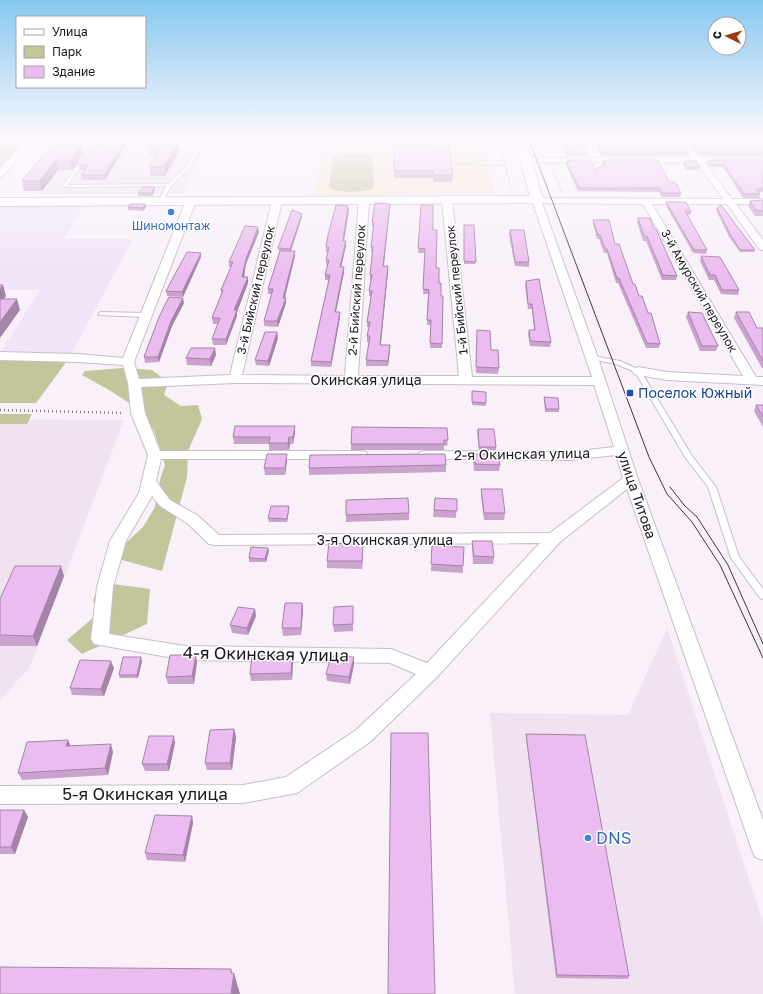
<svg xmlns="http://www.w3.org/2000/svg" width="763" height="994" font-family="'Golos Text',sans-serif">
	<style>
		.built { fill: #f1e2f2 }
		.industrial { fill: #f0e4f8 }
		.education { fill: #fae5d7 }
		.green { fill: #c3c59b }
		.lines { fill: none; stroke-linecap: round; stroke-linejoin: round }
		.lane-casing { stroke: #c6bec7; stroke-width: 2 }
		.street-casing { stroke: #c6bec7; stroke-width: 2 }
		.secondary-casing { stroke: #c6bec7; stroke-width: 2 }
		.path-far1 { stroke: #868187; stroke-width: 1.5; stroke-dasharray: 0.5 1.5; stroke-linecap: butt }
		.path { stroke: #868187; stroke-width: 2.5; stroke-dasharray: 1 3; stroke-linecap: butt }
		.lane { fill: #fff; fill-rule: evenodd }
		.street { fill: #fff; fill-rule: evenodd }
		.secondary { fill: #fff; fill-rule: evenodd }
		.tram { stroke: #3b383c; stroke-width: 1 }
		.wall { fill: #caa2ce }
		.shaded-wall { fill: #a484a7 }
		.building { fill: #ebbcef; stroke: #a484a7 }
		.shop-dot { fill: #3f7fe0; stroke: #fff; stroke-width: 1.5 }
		.transit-dot { fill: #1a4fb4; stroke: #fff; stroke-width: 1.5 }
		.labels { text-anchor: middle; stroke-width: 3; stroke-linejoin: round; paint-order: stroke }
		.far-shop-label { font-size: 12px; fill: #366cbe; stroke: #fff }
		.far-street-label { font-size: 12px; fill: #1b181b; stroke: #fff }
		.street-label { font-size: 14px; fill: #1b181b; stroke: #fff }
		.transit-label { font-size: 14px; fill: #164399; stroke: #fff; text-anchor: start }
		.near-street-label { font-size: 17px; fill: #1b181b; stroke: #fff }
		.near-shop-label { font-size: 17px; fill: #366cbe; stroke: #fff; text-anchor: start }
	</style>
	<rect width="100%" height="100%" fill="#f9f0fa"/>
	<!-- built -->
	<path class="built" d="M56,137H208L185,193L40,194L71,154L43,153Z
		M0,419L124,420L30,667L0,700Z
		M667,628L763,922V994H515L490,713L628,715Z"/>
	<!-- industrial -->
	<path class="industrial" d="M84,205L63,239H133L70,356L0,353L40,290H0V206Z"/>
	<!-- education -->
	<path class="education" d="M326,137H480L495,193L314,195Z"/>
	<!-- green -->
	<path class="green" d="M0,137H28L0,168Z
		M340,154H367L373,156L374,188C362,193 341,193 329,188L333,156Z
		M0,359L67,361L36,403H0Z
		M122,368L152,370L168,382L164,395L181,406L198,405L202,419L188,451L187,477L162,571L111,557L143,527L155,507L160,480L165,465L154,431L142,411L109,390L82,375L85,371Z
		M0,414H32L27,424H0Z
		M99,582L150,589L147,624L82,654L67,640L101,611L93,601Z"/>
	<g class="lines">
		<!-- lane casing -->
		<g class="lane-casing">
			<path id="lane" d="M98,137H102L68,185L168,184L187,166L201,137H205L191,167L171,186L163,201L161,202L159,201L166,186L63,187V185Z
				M101,312L146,313L149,315L146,317L99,315V313Z
				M592,356L620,361L640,370L692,456L716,487L739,557L763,589V599L760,598L731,558L708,487L685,457L635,372L616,364L590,359V357Z"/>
		</g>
		<!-- street casing -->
		<g class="street-casing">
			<path id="street" d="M29,137H37L3,176L0,177V169Z
				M674,137H682L700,158H763V162H704L732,199H763V205L736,204L763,240V250L759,249L727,204H652L756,377H763V385L667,380L634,374L632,371L638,367L667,372L743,376L643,204L542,203L598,358L638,479L763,820V860L755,857L752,850L627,489L560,542L437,677L370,742L297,793L243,803L0,804V786L243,785L286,777L356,730L416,674L390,663L185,660L94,644L91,639L97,587L110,541L139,493L148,455L131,413L128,383L123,365L78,362L0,360V352L78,354L123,358L186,201L191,198L196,201L134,362L139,379L230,375L272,201L277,198L282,201L242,375L345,376L359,200L364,197L369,200L358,376H459L442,200L447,197L452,200L472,377H592L532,200L534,198L723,199L696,162H526L522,160L526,158H691ZM235,383L594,385L614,447L570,452L425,451L420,452L418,455L420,458L425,459L570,460L616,455L623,478L550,533L219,535L197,515L170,500L156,481L161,459H361L366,458L368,455L366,452L361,451H160L145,413L141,387ZM152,496L160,506L187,523L209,544L215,545L540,543L427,663L391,649L185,646L109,634L113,587L126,541Z"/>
		</g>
		<!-- secondary casing -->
		<g class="secondary-casing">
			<path id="secondary" d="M512,137H522L532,160L543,200L541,203L0,206V198L530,196L520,160Z"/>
		</g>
		<!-- path-far1 -->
		<path class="path-far1" d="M498,137L511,189
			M538,137L544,151
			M0,142H15
			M0,152L15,137
			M450,164L505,166
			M552,169L562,192"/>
		<!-- path -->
		<path class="path" d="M0,410L124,413"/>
		<!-- lane -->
		<use href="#lane" class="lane"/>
		<!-- street -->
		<use href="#street" class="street"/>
		<!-- secondary -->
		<use href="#secondary" class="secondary"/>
		<!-- tram -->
		<path class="tram" d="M528,137L649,457L667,494L692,522L720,565L763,658
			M670,487L684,505L697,517L728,565L763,644"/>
	</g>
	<!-- wall -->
	<path class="wall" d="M102,137H129L124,144L125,147L105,180H82L81,175L84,170H80L79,165L94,148Z
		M175,137L172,142L179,151L165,176H151L149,167L156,155H149L148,146Z
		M562,137H578L587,154L586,156H567Z
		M594,137H676L689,153L688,156H600Z
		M683,137H763V156H701Z
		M428,140L453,175L452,182H433V178H394V144H428Z
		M53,144L84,153L72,170H58L42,191H24L22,181Z
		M569,160L595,169L603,166L602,164L603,160L669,182L681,193L680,197H662L659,192L578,191L566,165V162H568Z
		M708,160H763V192H759L760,194L759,198H743L723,167H710L707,164Z
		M684,161L700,167L699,170H686L683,164Z
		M155,189L152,196H138V193Z
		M763,200V216H755L748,206L750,201Z
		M666,202L691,212L690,215H687L707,250L706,254L693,253L666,206Z
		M145,204L146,207L143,211L128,210V207Z
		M390,204L384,266H388V271L381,345H390L388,366H366V360L369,342H367V336L369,327H367V322L371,296H369V291L371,280H370V275L372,252H371V247L374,227H372V222Z
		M421,205L433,230L436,268L439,283L441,296H443L442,348H430L431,325H427L428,294H423L425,253H418Z
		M717,208L755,250L754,252H740L729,237L716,210Z
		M349,210L344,241L346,246L341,267L344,272L336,312L340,317L331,367L311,366V361L329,280H325V275L328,265H326V260L328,252H326V247Z
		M302,214V217L291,251H295V256L285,298L286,303L278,327L264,326V321L272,294H268V289L279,252L278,248Z
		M638,218L654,229L677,276L676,280H662L646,241H643L637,222Z
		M593,220L615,244L633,284L648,313L660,344L659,348H646L618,283H616L607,253H604L599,239H597L593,224Z
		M464,225L476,262L475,264H464Z
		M510,230L529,262V267L515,266L509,235Z
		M259,232L246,264L244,277H248V283L237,312V316L226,345H213L212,339L218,324H213L212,318L222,294L221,290L231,267H229V262Z
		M701,256L739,290L738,295L721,294L714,280H709L700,261Z
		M201,257L183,297L167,296L166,291Z
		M526,281L551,342L550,347L530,346L528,334L529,330H534L532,309H528L525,286Z
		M184,303L172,326L159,362L145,363L144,357Z
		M688,312L718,346L716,351H700L686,317Z
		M736,312L757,328H763V368H762L734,318Z
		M477,330L491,350L499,368L498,374L476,373Z
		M278,338L269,366L256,365L255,360Z
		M216,355L211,366L187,365L186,358Z
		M472,391L486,403V406L472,405Z
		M544,397L559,409V412H545L544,400Z
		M756,405H763V427L754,411Z
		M478,429L496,447V450H479L477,432Z
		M295,433L293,444H290L289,450H269V444H234L233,437Z
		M448,440L447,446H444V450H351V444Z
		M474,454L500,465L499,471H474L473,461Z
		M287,461L285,475H265L264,468Z
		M446,465V472L309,475V468Z
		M481,489L505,513L504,520H484L481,496Z
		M435,498L457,499L456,518L433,517Z
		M289,506V509L287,522H269L268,518Z
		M409,513V520L346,522V515Z
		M472,541L494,557L493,564H473L472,548Z
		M432,546L463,566V573L431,571Z
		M269,551L266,562H249V558Z
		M363,551L362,569L327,568V561Z
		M64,576L37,646H0V599Z
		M302,603L303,610L301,635L283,636L282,628Z
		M353,606V631L334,632L333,625Z
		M256,616L248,635L232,633L230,625Z
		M196,655L197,662L194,684H168L166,677Z
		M142,661L138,678H120L119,675Z
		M293,663L292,680L251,681L250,674Z
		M354,664L350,684L327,681L326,674Z
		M114,668L104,696L72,695L70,688Z
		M234,729L236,737L232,770H207L205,763Z
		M526,734L629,976L628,979L556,978L526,737Z
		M68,740L70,746L113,752L108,775L22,780L18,773Z
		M175,743L169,771H145L142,764Z
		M0,810H24L28,817L15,854H0Z
		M192,816L193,823L185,862L147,860L145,853Z"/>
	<!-- shaded-wall -->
	<path class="shaded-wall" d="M125,137H129L124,144L125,147L105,180L104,175Z
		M169,137H175L167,151L166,142Z
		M178,142L179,151L165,176L164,167Z
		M82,144L84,153L72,170L70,160Z
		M56,160L58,170L42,191L39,181Z
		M155,187V189L152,196L151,193Z
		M145,204L146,207L143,211V208Z
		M390,204V208L383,271V266Z
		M348,206L349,210L343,246V241Z
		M302,214V217L290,253V249Z
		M258,227L259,232L246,264L243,283L242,277L246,259Z
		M346,241V246L340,272V267Z
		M295,251V256L283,303V298Z
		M201,253V257L183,297L182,292Z
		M388,266V271L380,350V345Z
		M344,267V272L335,316V312Z
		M248,277V283L237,312V316L226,345V339L234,310Z
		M3,285L6,296L0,305V290Z
		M183,298L184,303L172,326L159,362L158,357L171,321Z
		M286,298V303L278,327L277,321Z
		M17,299L20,310L0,338V322Z
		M340,312V317L331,367V362Z
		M277,332L278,338L269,366L268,361Z
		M390,345V351L388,366V361Z
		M215,348L216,355L211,366L210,359Z
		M295,426V433L293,444V437Z
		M289,437L290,444L289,450L288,443Z
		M287,454V461L285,475V468Z
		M289,506V509L287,522V519Z
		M363,544V551L362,569V561Z
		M268,548L269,551L266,562L265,559Z
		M61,566L64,576L37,646L33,636Z
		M302,603L303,610L301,635V628Z
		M255,609L256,616L248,635L247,628Z
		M196,655L197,662L194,684L192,676Z
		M292,656L293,663L292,680L291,673Z
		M141,657L142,661L138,678L137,675Z
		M354,657V664L350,684L349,677Z
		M111,661L114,668L104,696L101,689Z
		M234,729L236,737L232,770L230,763Z
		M174,736L175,743L169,771L167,764Z
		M68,740L71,747L66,746Z
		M111,744L113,752L108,775L105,768Z
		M24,810L28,817L15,854L11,847Z
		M192,816L193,823L185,862L183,855Z
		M231,969L233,978L234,973L240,994H231Z"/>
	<!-- building -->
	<path class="building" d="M102,137H125L122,142H124L104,175H81L88,165H79L91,148H94Z
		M153,137H169L166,142H178L164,167H149L162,146H148Z
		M563,137H578L587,154H567Z
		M595,137H676L689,153H601Z
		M687,137H763V153H701Z
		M428,140H448L453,175H434L433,171H394V144H428Z
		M53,144H82L70,160H56L39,181H22Z
		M569,160H590L595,169L605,165L603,160H658L669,182H675L681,193H662L660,188H579L566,162H569Z
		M708,160H763V189H756L760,194H744L724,164H710Z
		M684,161H696L700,167H687Z
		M143,187H155L151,193H138Z
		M763,200V211L756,210L750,201Z
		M666,202H686L691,212L685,211L707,250H694Z
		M375,203L390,204L383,266H388L380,345H390L388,361L366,360L370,336H367L370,322H367L372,291H369L372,275H370L373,247H371L374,222H372Z
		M130,204H145L143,208L128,207Z
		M336,205L348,206L343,241H346L340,267H344L335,312H340L331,362L311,361L330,275H325L329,260H326L329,247H326L328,235Z
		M421,205H433V230H437L436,268H439V283H441V296H443L442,344L430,343L431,320H427L429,290L423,289L425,249L418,248Z
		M721,205L755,250H740L730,234L717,208Z
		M292,210L302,214L290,249L278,248Z
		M638,218H650L654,229H656L677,276L663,275L647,236H644Z
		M593,220H609L615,244H619L633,284H635L639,296H642L648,313H651L660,344L647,343L619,278H617L607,249H605L600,235H598Z
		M464,225H474L476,262L464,261Z
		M245,226L258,227L246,259L242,277H248L234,310H237L226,339H212L220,318H212L223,290H221L233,262H229Z
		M510,230H524L529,262H515Z
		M280,251H295L283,298H286L277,321H264L273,289H268Z
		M187,252L201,253L182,292L166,291Z
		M701,256L720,257L739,290H722L715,275H710Z
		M539,279L551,342L530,341L529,330H535L532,304H528L526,281Z
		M0,285H3L0,290Z
		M169,297L183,298L171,321L158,357H144L159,317Z
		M0,299H17L0,322Z
		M688,312L702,313L718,346H702Z
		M736,312H749L757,328H763V361Z
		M477,330L490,331L491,350H498L499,368L476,367Z
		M265,332H277L268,361L255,360Z
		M191,348H215L210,359L186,358Z
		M472,391L486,392V403L472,402Z
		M544,397L558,398L559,409H546Z
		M756,405H763V417Z
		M235,426H295L293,437H289L288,443H269L270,437H233Z
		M352,427L447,428L448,440H444V444H351Z
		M478,429H494L496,447H479Z
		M267,454H287L285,468H264Z
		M445,454L446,465L309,468L310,455Z
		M474,454H498L500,465L475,464Z
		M481,489H502L505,513H484Z
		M408,498L409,513L346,515V500Z
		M435,498L457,499V511L434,510Z
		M271,506H289L287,519L268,518Z
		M472,541H492L494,557L474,556Z
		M329,543L363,544L362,561H327Z
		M432,546L464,547L463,566L431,564Z
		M251,547L268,548L265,559L249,558Z
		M15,566H61L33,636L0,635V599Z
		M285,603H302L301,628H282Z
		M353,606V624L333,625L334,607Z
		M238,607L255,609L247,628L230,625Z
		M170,655H196L192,676L166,677Z
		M252,655L292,656L291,673L250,674Z
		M331,656L354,657L349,677L326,674Z
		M123,657H141L137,675H119Z
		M80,660L111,661L101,689L70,688Z
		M234,729L230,763H205L210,730Z
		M391,733H428L435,994H388Z
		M526,734L585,735L629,976L557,975Z
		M149,736H174L167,764H142Z
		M68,740L66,746L111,744L105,768L18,773L27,742Z
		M0,810H24L11,847H0Z
		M155,815L192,816L183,855L145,853Z
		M0,967L231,969V973H234L231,994H0Z"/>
	<!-- sky -->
	<linearGradient id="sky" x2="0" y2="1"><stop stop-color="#87c8f0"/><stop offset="0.5" stop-color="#fcf8fd"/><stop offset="1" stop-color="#fcf8fd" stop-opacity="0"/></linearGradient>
	<rect width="763" height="276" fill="url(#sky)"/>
	<!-- markers -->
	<g class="shop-dot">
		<circle cx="171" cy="212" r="4"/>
		<circle cx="588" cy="838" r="4"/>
	</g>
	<rect class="transit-dot" x="626" y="389" width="8" height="8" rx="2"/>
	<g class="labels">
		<!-- far-shop labels -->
		<g class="far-shop-label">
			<text x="171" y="230">Шиномонтаж</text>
		</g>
		<!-- far-street labels -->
		<g class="far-street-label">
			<text transform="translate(256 290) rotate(-77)" y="4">3-й Бийский переулок</text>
			<text transform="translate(357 290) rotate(-86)" y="4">2-й Бийский переулок</text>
			<text transform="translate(457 290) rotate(-96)" y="4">1-й Бийский переулок</text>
			<text transform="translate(699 291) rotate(60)" y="4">3-й Амурский переулок</text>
		</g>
		<!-- street labels -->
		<g class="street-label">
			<text x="366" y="385">Окинская улица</text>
			<text transform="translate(522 454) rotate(-1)" y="5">2-я Окинская улица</text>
			<text transform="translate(637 495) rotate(71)" y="5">улица Титова</text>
			<text x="385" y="545">3-я Окинская улица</text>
		</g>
		<!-- transit labels -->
		<g class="transit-label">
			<text x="638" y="398">Поселок Южный</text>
		</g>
		<!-- near-street labels -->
		<g class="near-street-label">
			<text transform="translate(266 654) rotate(1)" y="6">4-я Окинская улица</text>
			<text x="145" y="800">5-я Окинская улица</text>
		</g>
		<!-- near-shop labels -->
		<g class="near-shop-label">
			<text x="596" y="844">DNS</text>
		</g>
	</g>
	<!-- legend -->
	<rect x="16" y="16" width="130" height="72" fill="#ffffff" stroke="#a4a3a4"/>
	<rect x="24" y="29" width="20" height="6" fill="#ffffff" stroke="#a4a3a4"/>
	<text x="52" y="36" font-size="12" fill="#1b181b">Улица</text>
	<rect x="24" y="46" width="20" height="12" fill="#c3c59b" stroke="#a4a3a4"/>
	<text x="52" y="56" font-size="12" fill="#1b181b">Парк</text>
	<rect x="24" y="66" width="20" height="12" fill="#ebbcef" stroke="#a4a3a4"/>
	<text x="52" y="76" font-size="12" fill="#1b181b">Здание</text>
	<!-- north arrow -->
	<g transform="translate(727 36) rotate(275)"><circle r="19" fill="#ffffff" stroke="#a4a3a4"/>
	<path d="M0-3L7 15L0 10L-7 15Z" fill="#a03a13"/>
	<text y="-6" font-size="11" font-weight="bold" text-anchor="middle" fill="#1b181b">С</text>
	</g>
</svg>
